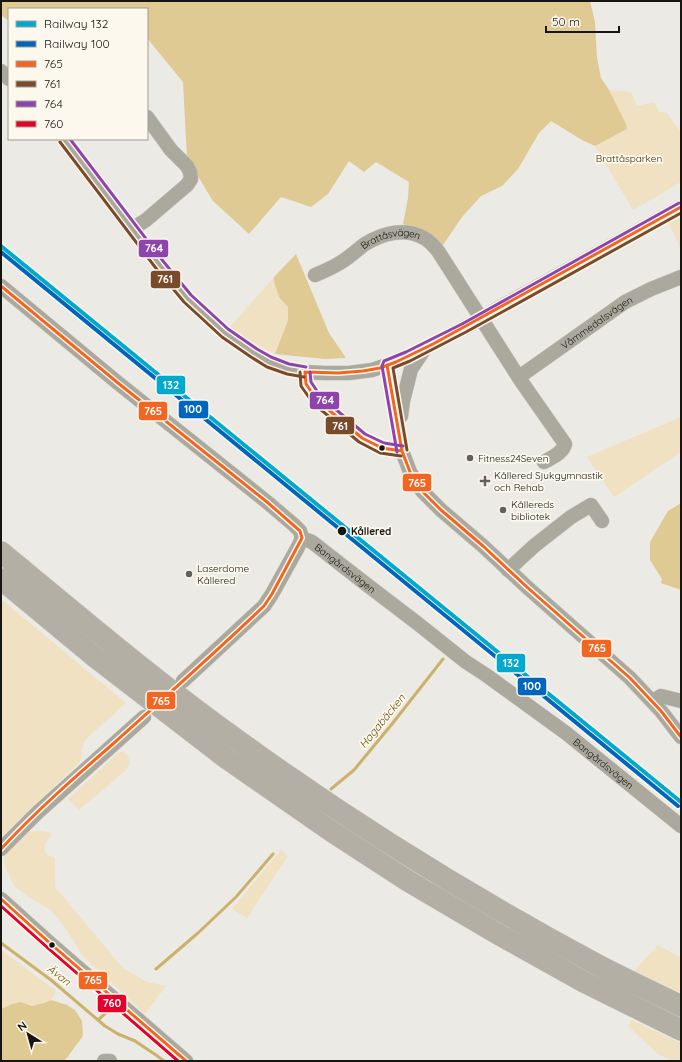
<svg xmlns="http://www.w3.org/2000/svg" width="682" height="1062" font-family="Quicksand,sans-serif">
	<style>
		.green { fill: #efe1c1 }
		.forest { fill: #dfca93 }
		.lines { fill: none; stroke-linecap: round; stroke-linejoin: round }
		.stream { stroke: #cbb16c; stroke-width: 3 }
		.minor-casing { stroke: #c9c7c3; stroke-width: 15 }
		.highway-casing { stroke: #c9c7c3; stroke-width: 22 }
		.minor { stroke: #aba89d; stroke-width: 14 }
		.highway { stroke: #b3afa5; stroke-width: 21 }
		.bus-1-casing { stroke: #fdf8ed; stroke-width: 6 }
		.bus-2-casing { stroke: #fdf8ed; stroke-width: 6 }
		.bus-3-casing { stroke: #fdf8ed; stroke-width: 6 }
		.bus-4-casing { stroke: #fdf8ed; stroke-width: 6 }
		.bus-1 { stroke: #f26522; stroke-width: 3 }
		.bus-2 { stroke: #7a4b2a; stroke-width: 3 }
		.bus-3 { stroke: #8e44ad; stroke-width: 3 }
		.bus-4 { stroke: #e4002b; stroke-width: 3 }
		.rail-1-casing { stroke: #fdf8ed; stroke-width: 7 }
		.rail-2-casing { stroke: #fdf8ed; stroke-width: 7 }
		.rail-1 { stroke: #00a9ce; stroke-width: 4 }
		.rail-2 { stroke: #0065bd; stroke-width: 4 }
		.bus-dot { fill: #171511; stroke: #fdf8ed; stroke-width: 1.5 }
		.poi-dot { fill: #62605b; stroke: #fdf8ed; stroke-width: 1.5 }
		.labels { text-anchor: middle; stroke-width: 3.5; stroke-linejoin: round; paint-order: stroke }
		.park-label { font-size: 10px; fill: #3b2b01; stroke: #fdf8ed }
		.street-label { font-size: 10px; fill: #171511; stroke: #fdf8ed }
		.poi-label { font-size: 10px; fill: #171511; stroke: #fdf8ed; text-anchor: start }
		.stop-label { font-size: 10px; font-weight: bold; fill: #171511; stroke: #fdf8ed; text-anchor: start }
		.water-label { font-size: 11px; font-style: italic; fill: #6d540a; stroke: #fdf8ed }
		.line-badge { stroke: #fdf8ed; stroke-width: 1.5 }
		.badge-label { font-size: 11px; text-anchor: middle; font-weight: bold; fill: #fff }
	</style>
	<rect width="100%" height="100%" fill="#eceae4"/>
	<!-- green -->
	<path class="green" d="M609,90L631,92L637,106L654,102L659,112L667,113L676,126L681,132V182L633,210L595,146L627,129L626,124Z
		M681,217V250L669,223Z
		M274,277V282L279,297L288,307V319L275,354L258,346L230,327Z
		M681,417V452L614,497L587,457Z
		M1,599L126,703L84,741L80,762L1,837Z
		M119,752H123L128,756L130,763L125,771L79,810L68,799Z
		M40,831L48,832L52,835C45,843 42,845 47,855L55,858V887L123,968L147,982L166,986L145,1014L84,957L64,926L51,910L29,897L14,886L5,866L4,859L8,850L27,832Z
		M281,850L288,856L247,918L232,909Z
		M658,945L681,958V993L634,971Z
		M1,950L55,990C55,1001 41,1006 31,1005C27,1005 23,1002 19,1003C12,1003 7,1006 1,1009Z
		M632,1020L681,1043V1061H672L658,1054L628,1026Z"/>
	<!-- forest -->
	<path class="forest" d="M1,1H590L595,22L597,58L601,78L609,90L626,124L627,129L595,146L582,140L551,121L539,133L518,169L502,186L481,196L462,217L441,248L412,228L403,224L408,198L409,182L376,162L364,172L349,161L328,194L311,207L281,197L249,234L213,201L187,158L183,82L147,38V9H9V21L1,15Z
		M296,254L329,333L346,358L325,359L275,354L288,320V307L279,297L274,282V277Z
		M681,503V590L661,583L662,579L650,560V542L668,511Z
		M51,1000L67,1005L75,1010L82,1021L83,1036L66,1059L63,1061H1V1009L12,1004L21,1002L32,1006L44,1003Z"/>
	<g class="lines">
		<!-- stream -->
		<path class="stream" d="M331,789L354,770L392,724L443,659
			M1,943L51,980L105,1026L118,1034L135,1041L156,1055L164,1061
			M156,969L198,933L236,897L273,854
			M98,1020L110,1009"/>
		<!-- minor casing -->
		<g class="minor-casing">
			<g id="minor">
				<path d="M1,71L9,79"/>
				<path d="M64,139L134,232L187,298L208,318L225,333L254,353L269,362L281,366L288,369L305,372L324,373H349L372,370L387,365L408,357L481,319L497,309L681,207"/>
				<path d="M132,229L146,220L187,185L191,179L190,172L187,166L171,150L147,117"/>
				<path id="s1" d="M315,275C325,271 334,267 343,261C351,256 358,249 365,244C383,233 406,227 424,238C430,241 434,246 438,251L521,381L565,444C563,453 551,458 544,462"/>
				<path d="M1,286L118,383L267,502L294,525L300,531L302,538"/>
				<path d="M387,365L392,390L399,437L402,451L410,472L422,491L441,510L483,546L528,588L630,678L661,711L681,737"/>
				<path id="s2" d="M519,377L625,302L651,289L681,277"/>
				<path d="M401,416L403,401L411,369L424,350"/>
				<path id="s3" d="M302,538L312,542L362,581L417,623L466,662L486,675L566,733L681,826"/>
				<path d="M508,570L534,546L571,517L591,505L602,521"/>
				<path d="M183,681L264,606L272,594L298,547L302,538"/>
				<path d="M653,701L661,696L681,701"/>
				<path d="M1,849L37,813L144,717"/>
				<path d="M1,899L52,945L186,1061"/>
				<path d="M104,1061H110"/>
			</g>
		</g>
		<!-- highway casing -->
		<g class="highway-casing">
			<path id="highway" d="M1,552C80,617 157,683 240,742C353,824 473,898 596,964C624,979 653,992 681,1006
				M1,579L95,657L226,758L331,831L408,881L498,934L584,982L681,1030"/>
		</g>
		<!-- minor -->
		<use href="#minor" class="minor"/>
		<!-- highway -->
		<use href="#highway" class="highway"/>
		<!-- bus-1 casing -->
		<g class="bus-1-casing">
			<path id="bus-1" d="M1,286L118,383L267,502L300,531L302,538
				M387,365L402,451L410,472L422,491L441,510L483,546L528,588L630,678L661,711L681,737
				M305,372L338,373L363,371L380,368L396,362L433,344L473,322L681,207
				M305,372L306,384L317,400L362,438L382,448L402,451
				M1,849C36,811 75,777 114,743C164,698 215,653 264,606L272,594L302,538
				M1,899L52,945L186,1061"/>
		</g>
		<!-- bus-2 casing -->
		<g class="bus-2-casing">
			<path id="bus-2" d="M60,142L155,267L184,302L222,337L251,357L267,367L287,374L304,377
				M300,372L301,386L313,403L359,442L380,453L401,456
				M407,450L393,368L410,361L466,332L681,213"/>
		</g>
		<!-- bus-3 casing -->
		<g class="bus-3-casing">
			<path id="bus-3" d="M70,139L163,261L191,295L228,329L257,349L271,357L289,364L306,367
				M310,372L311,382L321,397L365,434L384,443L403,446
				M397,452L382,366L384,361L406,352L462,324L679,203"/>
		</g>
		<!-- bus-4 casing -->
		<g class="bus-4-casing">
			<path id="bus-4" d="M1,906L49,949L178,1061"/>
		</g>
		<!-- bus-1 -->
		<use href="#bus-1" class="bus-1"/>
		<!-- bus-2 -->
		<use href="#bus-2" class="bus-2"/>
		<!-- bus-3 -->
		<use href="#bus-3" class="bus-3"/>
		<!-- bus-4 -->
		<use href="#bus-4" class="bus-4"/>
		<!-- rail-1 casing -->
		<g class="rail-1-casing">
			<path id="rail-1" d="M1,246L681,802"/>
		</g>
		<!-- rail-2 casing -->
		<g class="rail-2-casing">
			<path id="rail-2" d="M1,252L678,806"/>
		</g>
		<!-- rail-1 -->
		<use href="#rail-1" class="rail-1"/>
		<!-- rail-2 -->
		<use href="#rail-2" class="rail-2"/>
	</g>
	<!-- markers -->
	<g class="bus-dot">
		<circle cx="382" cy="448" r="3.5"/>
		<circle cx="342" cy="531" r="5"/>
		<circle cx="52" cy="945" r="3.5"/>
	</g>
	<g class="poi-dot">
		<circle cx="470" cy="458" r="4"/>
		<path d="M483 475h4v4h4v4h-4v4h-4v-4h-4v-4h4z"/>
		<circle cx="503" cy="510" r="4"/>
		<circle cx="189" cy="574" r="4"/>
	</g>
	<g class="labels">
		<!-- park labels -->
		<g class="park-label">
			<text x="629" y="162">Brattåsparken</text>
		</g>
		<!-- street labels -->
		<g class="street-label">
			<text dy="4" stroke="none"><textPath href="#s1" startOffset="86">Brattåsvägen</textPath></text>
			<text dy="4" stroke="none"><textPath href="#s2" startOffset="95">Våmmedalsvägen</textPath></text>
			<text dy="4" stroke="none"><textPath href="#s3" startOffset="53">Bangårdsvägen</textPath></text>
			<text dy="4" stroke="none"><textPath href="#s3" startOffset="377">Bangårdsvägen</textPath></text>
		</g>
		<!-- poi labels -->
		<g class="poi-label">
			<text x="478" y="462">Fitness24Seven</text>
			<text x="494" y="479">Kållered Sjukgymnastik<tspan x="494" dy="12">och Rehab</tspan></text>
			<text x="511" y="508">Kållereds<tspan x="511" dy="12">bibliotek</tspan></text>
			<text x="197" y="572">Laserdome<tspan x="197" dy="12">Kållered</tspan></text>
		</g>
		<!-- stop labels -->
		<g class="stop-label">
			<text x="351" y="535">Kållered</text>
		</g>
		<!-- water labels -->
		<g class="water-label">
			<text transform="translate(382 721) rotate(-51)" y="4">Hagabäcken</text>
			<text transform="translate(59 975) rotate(38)" y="4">Ävan</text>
		</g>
	</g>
	<g class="line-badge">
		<rect x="138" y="239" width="31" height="19" rx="4" fill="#8e44ad"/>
		<rect x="150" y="270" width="31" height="19" rx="4" fill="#7a4b2a"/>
		<rect x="156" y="375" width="30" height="20" rx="4" fill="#00a9ce"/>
		<rect x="309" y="391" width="31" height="19" rx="4" fill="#8e44ad"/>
		<rect x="178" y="400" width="31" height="19" rx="4" fill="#0065bd"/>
		<rect x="138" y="401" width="30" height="20" rx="4" fill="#f26522"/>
		<rect x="325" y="416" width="30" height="19" rx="4" fill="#7a4b2a"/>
		<rect x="402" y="473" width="30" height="19" rx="4" fill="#f26522"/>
		<rect x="581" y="639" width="31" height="19" rx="4" fill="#f26522"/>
		<rect x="496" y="653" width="30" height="20" rx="4" fill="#00a9ce"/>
		<rect x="517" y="677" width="30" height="19" rx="4" fill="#0065bd"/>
		<rect x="146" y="691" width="30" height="19" rx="4" fill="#f26522"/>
		<rect x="78" y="971" width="30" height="19" rx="4" fill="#f26522"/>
		<rect x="97" y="994" width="30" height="19" rx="4" fill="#e4002b"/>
	</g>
	<g class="badge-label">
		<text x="154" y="252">764</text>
		<text x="165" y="283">761</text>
		<text x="171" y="389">132</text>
		<text x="325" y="404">764</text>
		<text x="193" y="413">100</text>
		<text x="153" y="415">765</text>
		<text x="340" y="430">761</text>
		<text x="417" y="487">765</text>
		<text x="597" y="652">765</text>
		<text x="511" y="667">132</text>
		<text x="532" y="690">100</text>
		<text x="161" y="705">765</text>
		<text x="93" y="984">765</text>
		<text x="112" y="1007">760</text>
	</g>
	<!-- border -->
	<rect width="682" height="1062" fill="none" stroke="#171511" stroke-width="4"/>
	<!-- legend -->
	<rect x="8" y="8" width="140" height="132" fill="#fdf8ed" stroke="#a19d95"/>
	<rect x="16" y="21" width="20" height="6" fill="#00a9ce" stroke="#a19d95"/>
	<text x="44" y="28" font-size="12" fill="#171511">Railway 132</text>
	<rect x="16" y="41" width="20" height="6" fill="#0065bd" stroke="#a19d95"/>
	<text x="44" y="48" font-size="12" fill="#171511">Railway 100</text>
	<rect x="16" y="61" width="20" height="6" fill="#f26522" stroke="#a19d95"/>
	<text x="44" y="68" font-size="12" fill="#171511">765</text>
	<rect x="16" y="81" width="20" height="6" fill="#7a4b2a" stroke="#a19d95"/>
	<text x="44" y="88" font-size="12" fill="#171511">761</text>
	<rect x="16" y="101" width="20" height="6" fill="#8e44ad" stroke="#a19d95"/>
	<text x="44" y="108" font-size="12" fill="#171511">764</text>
	<rect x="16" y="121" width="20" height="6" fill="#e4002b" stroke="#a19d95"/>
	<text x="44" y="128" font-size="12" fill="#171511">760</text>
	<!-- north arrow -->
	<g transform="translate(28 1034) rotate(323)" stroke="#fdf8ed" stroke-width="3" paint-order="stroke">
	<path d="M0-3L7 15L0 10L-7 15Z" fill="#171511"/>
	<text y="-6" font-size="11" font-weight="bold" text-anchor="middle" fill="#171511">N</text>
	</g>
	<!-- scale -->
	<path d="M546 26v6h73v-6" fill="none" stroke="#171511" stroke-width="2"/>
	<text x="552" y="26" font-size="12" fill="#171511" stroke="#fdf8ed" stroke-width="3" paint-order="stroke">50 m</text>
</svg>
